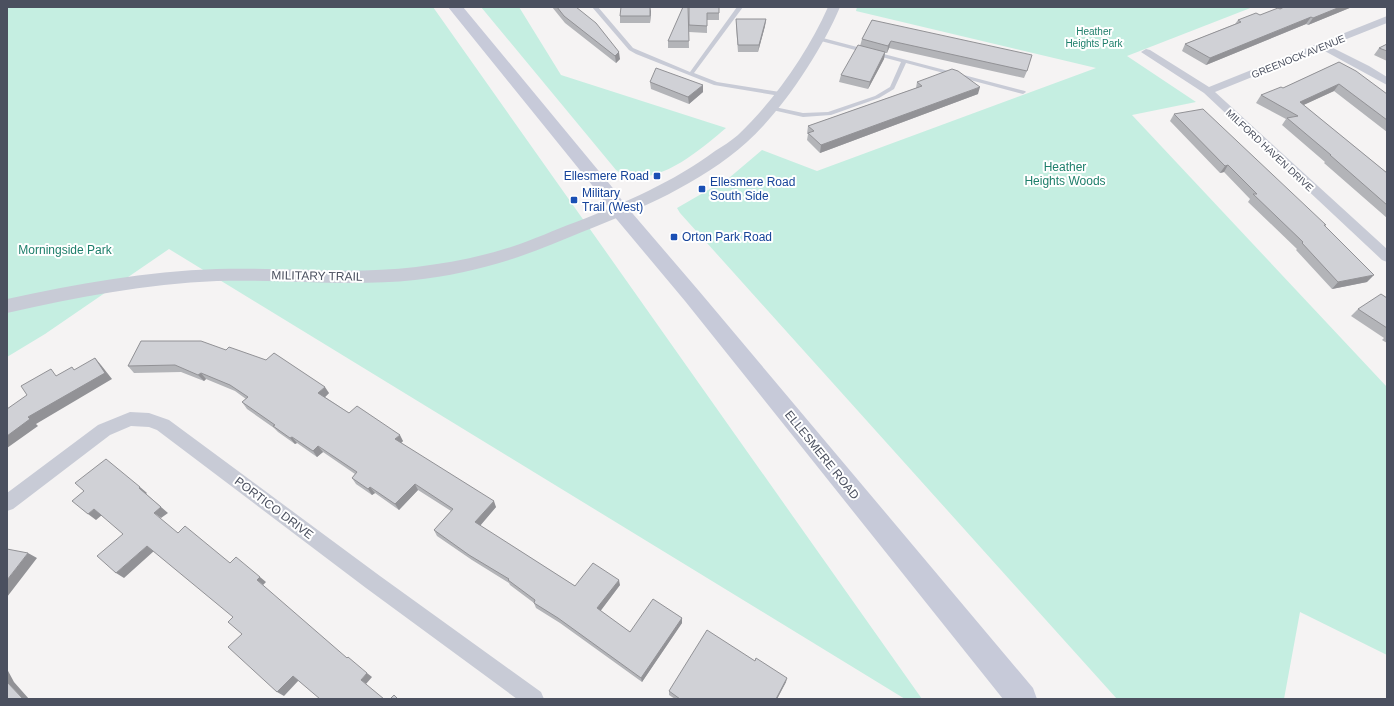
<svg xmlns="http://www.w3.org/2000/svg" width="1394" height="706" font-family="Arial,sans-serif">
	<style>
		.green { fill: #c5eee1 }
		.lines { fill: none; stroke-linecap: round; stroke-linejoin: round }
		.service { fill: #c8cbd6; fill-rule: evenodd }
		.minor { fill: #c8cbd6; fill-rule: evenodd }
		.tertiary { fill: #c8cbd6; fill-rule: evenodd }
		.secondary { fill: #c7cad9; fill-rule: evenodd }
		.wall { fill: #b3b4b8 }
		.shaded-wall { fill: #929296 }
		.building { fill: #d0d1d6; stroke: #929296 }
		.transit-dot { fill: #1a4fb4; stroke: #fff; stroke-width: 1.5 }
		.labels { text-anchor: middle; stroke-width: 4; stroke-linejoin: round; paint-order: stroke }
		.far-park-label { font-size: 10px; fill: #1e7f6b; stroke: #fff }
		.far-street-label { font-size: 10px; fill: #4b505f; stroke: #fff }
		.park-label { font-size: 12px; fill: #1e7f6b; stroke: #fff }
		.transit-label { font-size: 12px; fill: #164399; stroke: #fff; text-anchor: start }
		.street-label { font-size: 12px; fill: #4b505f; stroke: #fff }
	</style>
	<rect width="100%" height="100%" fill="#f5f3f3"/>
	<!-- green -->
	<path class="green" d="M7,7H433L922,699H905L169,249L45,334L7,357Z
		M481,7H519L561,75L726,128C701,149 651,194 616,170Z
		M857,7H1253L1127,56L1196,102L1132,115L1387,387V655L1300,612L1284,699H1117L680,213L677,208L729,178L762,150L817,171L1096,68L856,11Z"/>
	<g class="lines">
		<!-- service -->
		<path class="service" d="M592,7H598L633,48L690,72L737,7H743L694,73L717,82L780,92L783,94L780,96L714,85L636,54L629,50Z
			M819,37L1025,91L1026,92L1023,94L906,63L894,89L879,98L831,115L803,117L768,109V107L770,106L803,113L828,112L875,96L890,87L901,62L817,40L816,39Z"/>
		<!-- minor -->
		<path class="minor" d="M1387,16V23L1329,46L1369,66L1387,77V85L1321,49L1215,92L1387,249V262L1382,260L1204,93L1141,52L1146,49L1150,50L1209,87Z
			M130,412L149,413L169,420L380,576L541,692L544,699H517L366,588L157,430L149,427L131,426L110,435L13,509L7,511V493L98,425Z"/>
		<!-- tertiary -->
		<path class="tertiary" d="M828,7H840C822,50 782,111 747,142C700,184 640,209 582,232C562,240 541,249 521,256C487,268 450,276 415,280C349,287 283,279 217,281C146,284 76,297 7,313V299C76,284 147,271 217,269C284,267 350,275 416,267C448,263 480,257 511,247C533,240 554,230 576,222C625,203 673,182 715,151C723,146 731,141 738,135C774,101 808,52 828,7Z"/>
		<!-- secondary -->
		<path class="secondary" d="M448,7H463L612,187L627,207L699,291L1033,688L1037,699H1003L685,301L613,215L600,195Z"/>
	</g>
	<!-- wall -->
	<path class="wall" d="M552,7H576L620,59L616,63L565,23Z
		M688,7L689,48H668V41Z
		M689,7L719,13V20H707V33L689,32Z
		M1284,7H1352L1308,25L1306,24L1206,65L1182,51L1185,44L1235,24L1238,20L1260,15Z
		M651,11L650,23H620V16Z
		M736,19H766L765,26L758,52H738L736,26Z
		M872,20L1027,71L1024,78L889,48L887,53H885L884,59L868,89L839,82L841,75L860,46L862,39Z
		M1387,44V61L1374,55L1379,48Z
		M1339,62L1387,94V132L1334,91L1303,105L1387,173V218L1324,163L1325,162L1282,125L1286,119L1256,103L1261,95L1283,88Z
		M650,82L703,92L689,104L651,89Z
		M917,82L978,94L820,153L807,140L808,134H807L808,126L916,88Z
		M1174,114L1325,226L1367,282L1332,289L1296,250L1297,249L1248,202L1250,199L1224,172L1220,173L1170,121Z
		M1387,298V343L1382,340L1384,338L1351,316L1358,309Z
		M141,341L329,393L325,397L349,413L403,441L401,443L496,507L480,526L575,586L620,585L600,611L630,632L682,618V623L642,682L560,623L536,608L534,603L510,585L509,583L472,560L437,536L434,530L451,511L418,490L399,510L375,493L372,495L356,484L352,478L355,474L323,452L317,457L297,443L295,444L278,432L274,428L247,409L242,402L246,399L235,391L206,379L204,381L181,372L134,373L128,366Z
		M786,682L777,699H675L669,695V691Z"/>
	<!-- shaded-wall -->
	<path class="shaded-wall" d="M650,7L651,11L650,23Z
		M1340,7H1352L1308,25L1313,18Z
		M1311,17L1306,24L1206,65L1210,58Z
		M766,19L765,26L758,52L759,45Z
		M891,41L889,48L887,53L888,46Z
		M619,52L620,59L616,63L615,56Z
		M885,52L884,59L868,89L870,82Z
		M1339,84L1334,91L1295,109L1300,102Z
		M703,85V92L689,104L688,97Z
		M980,87L978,94L820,153L821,145Z
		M1228,165L1224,172L1220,173L1225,166Z
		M1374,275L1367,282L1332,289L1338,282Z
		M95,358L101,365L112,379L36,424L38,426L7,448V436Z
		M201,373L206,379L204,381L198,375Z
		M325,387L329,393L323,399L318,393Z
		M400,435L403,441L399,445L395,439Z
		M292,437L297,443L295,444L290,438Z
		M318,446L323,452L317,457L313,451Z
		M415,484L418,490L399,510L395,504Z
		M140,487L147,493L146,494L168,513L161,518L154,513L139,488Z
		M370,487L375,493L372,495L368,489Z
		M494,501L496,507L478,528L475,522Z
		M94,509L102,515L96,520L88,514Z
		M147,546L154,551L124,578L116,573Z
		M28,553L37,558L7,597V580Z
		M260,577L266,582L263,585L257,580Z
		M619,580L620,585L599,613L597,608Z
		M682,618V623L642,682L641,678Z
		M7,669L14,682L29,699H23L7,682Z
		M367,673L372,677L366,684L361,680Z
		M293,676L299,680L284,696L277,692Z
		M787,678L786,682L777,699H776Z"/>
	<!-- building -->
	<path class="building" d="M557,7H576L596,23L619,52L615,56L564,16Z
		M621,7H650V16H620Z
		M683,7H688L689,41H668Z
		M689,7H719V13H707V26L689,25Z
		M1284,7H1340L1313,18L1311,17L1210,58L1185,44L1241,22L1238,20L1256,13L1260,15L1278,8L1280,9Z
		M736,19H766L759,45H738Z
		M872,20L1032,55L1027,71L891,41L888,46L862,39Z
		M1387,44V51L1379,48Z
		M858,45L885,52L870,82L841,75Z
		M1339,62L1356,71L1387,94V120L1339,84L1300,102L1387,173V205L1330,155H1331L1287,118L1298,116L1261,95L1281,87L1283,88Z
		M656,68L703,85L688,97L650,82Z
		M952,69L958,71L980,87L821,145L808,133L814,131L808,126L922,86L917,82Z
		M1203,109L1326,225H1324L1374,275L1338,282L1302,243L1303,242L1253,194H1257L1228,165L1225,166L1174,114Z
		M1381,294L1387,298V328L1358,309Z
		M141,341H201L226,350L229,347L266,360L274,353L325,387L318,393L349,413L357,406L400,435L395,439L494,501L475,522L575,586L593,563L619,580L597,608L630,632L653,599L682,618L641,678L558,618L534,603L535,600L508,580L509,579L469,555L434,530L453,509L415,484L395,504L370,487L368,489L352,478L357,472L318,446L313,451L292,437L290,438L273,426L275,425L242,402L248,397L230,385L201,373L198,375L175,365L128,366Z
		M95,358L105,373L28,417L30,419L7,436V409L27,395L21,386L51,369L56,376L72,367L74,370Z
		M106,459L140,487L139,488L161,507L154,513L178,533L185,526L230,563L236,557L260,577L257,580L347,658L348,657L367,673L361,680L384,699H320L293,676L277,692L228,647L242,634L228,622L233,617L147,546L116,573L97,556L123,534L94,509L88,514L72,501L84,491L75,483Z
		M7,549L28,553L7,580Z
		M707,630L755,661L756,658L787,678L776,699H680L669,691Z
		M7,682L23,699H7Z
		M394,695L398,699H390Z"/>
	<!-- markers -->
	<g class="transit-dot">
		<rect x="653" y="172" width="8" height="8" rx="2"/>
		<rect x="698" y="185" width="8" height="8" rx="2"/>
		<rect x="570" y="196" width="8" height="8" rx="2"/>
		<rect x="670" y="233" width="8" height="8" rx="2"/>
	</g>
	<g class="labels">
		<!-- far-park labels -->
		<g class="far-park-label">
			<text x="1094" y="35">Heather<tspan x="1094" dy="12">Heights Park</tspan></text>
		</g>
		<!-- far-street labels -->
		<g class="far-street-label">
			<text transform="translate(1298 56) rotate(-22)" y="4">GREENOCK AVENUE</text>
			<text transform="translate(1270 150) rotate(43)" y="4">MILFORD HAVEN DRIVE</text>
		</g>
		<!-- park labels -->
		<g class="park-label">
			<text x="1065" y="171">Heather<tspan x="1065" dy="14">Heights Woods</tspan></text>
			<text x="65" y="254">Morningside Park</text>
		</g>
		<!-- transit labels -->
		<g class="transit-label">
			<text x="649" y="180" text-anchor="end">Ellesmere Road</text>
			<text x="710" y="186">Ellesmere Road<tspan x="710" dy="14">South Side</tspan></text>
			<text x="582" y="197">Military<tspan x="582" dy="14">Trail (West)</tspan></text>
			<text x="682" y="241">Orton Park Road</text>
		</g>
		<!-- street labels -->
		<g class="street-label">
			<text transform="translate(317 276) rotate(1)" y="4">MILITARY TRAIL</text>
			<text transform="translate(822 455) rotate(51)" y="4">ELLESMERE ROAD</text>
			<text transform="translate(274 508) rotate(37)" y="4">PORTICO DRIVE</text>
		</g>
	</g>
	<!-- border -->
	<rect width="1394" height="706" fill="none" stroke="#4b505f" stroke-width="16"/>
</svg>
